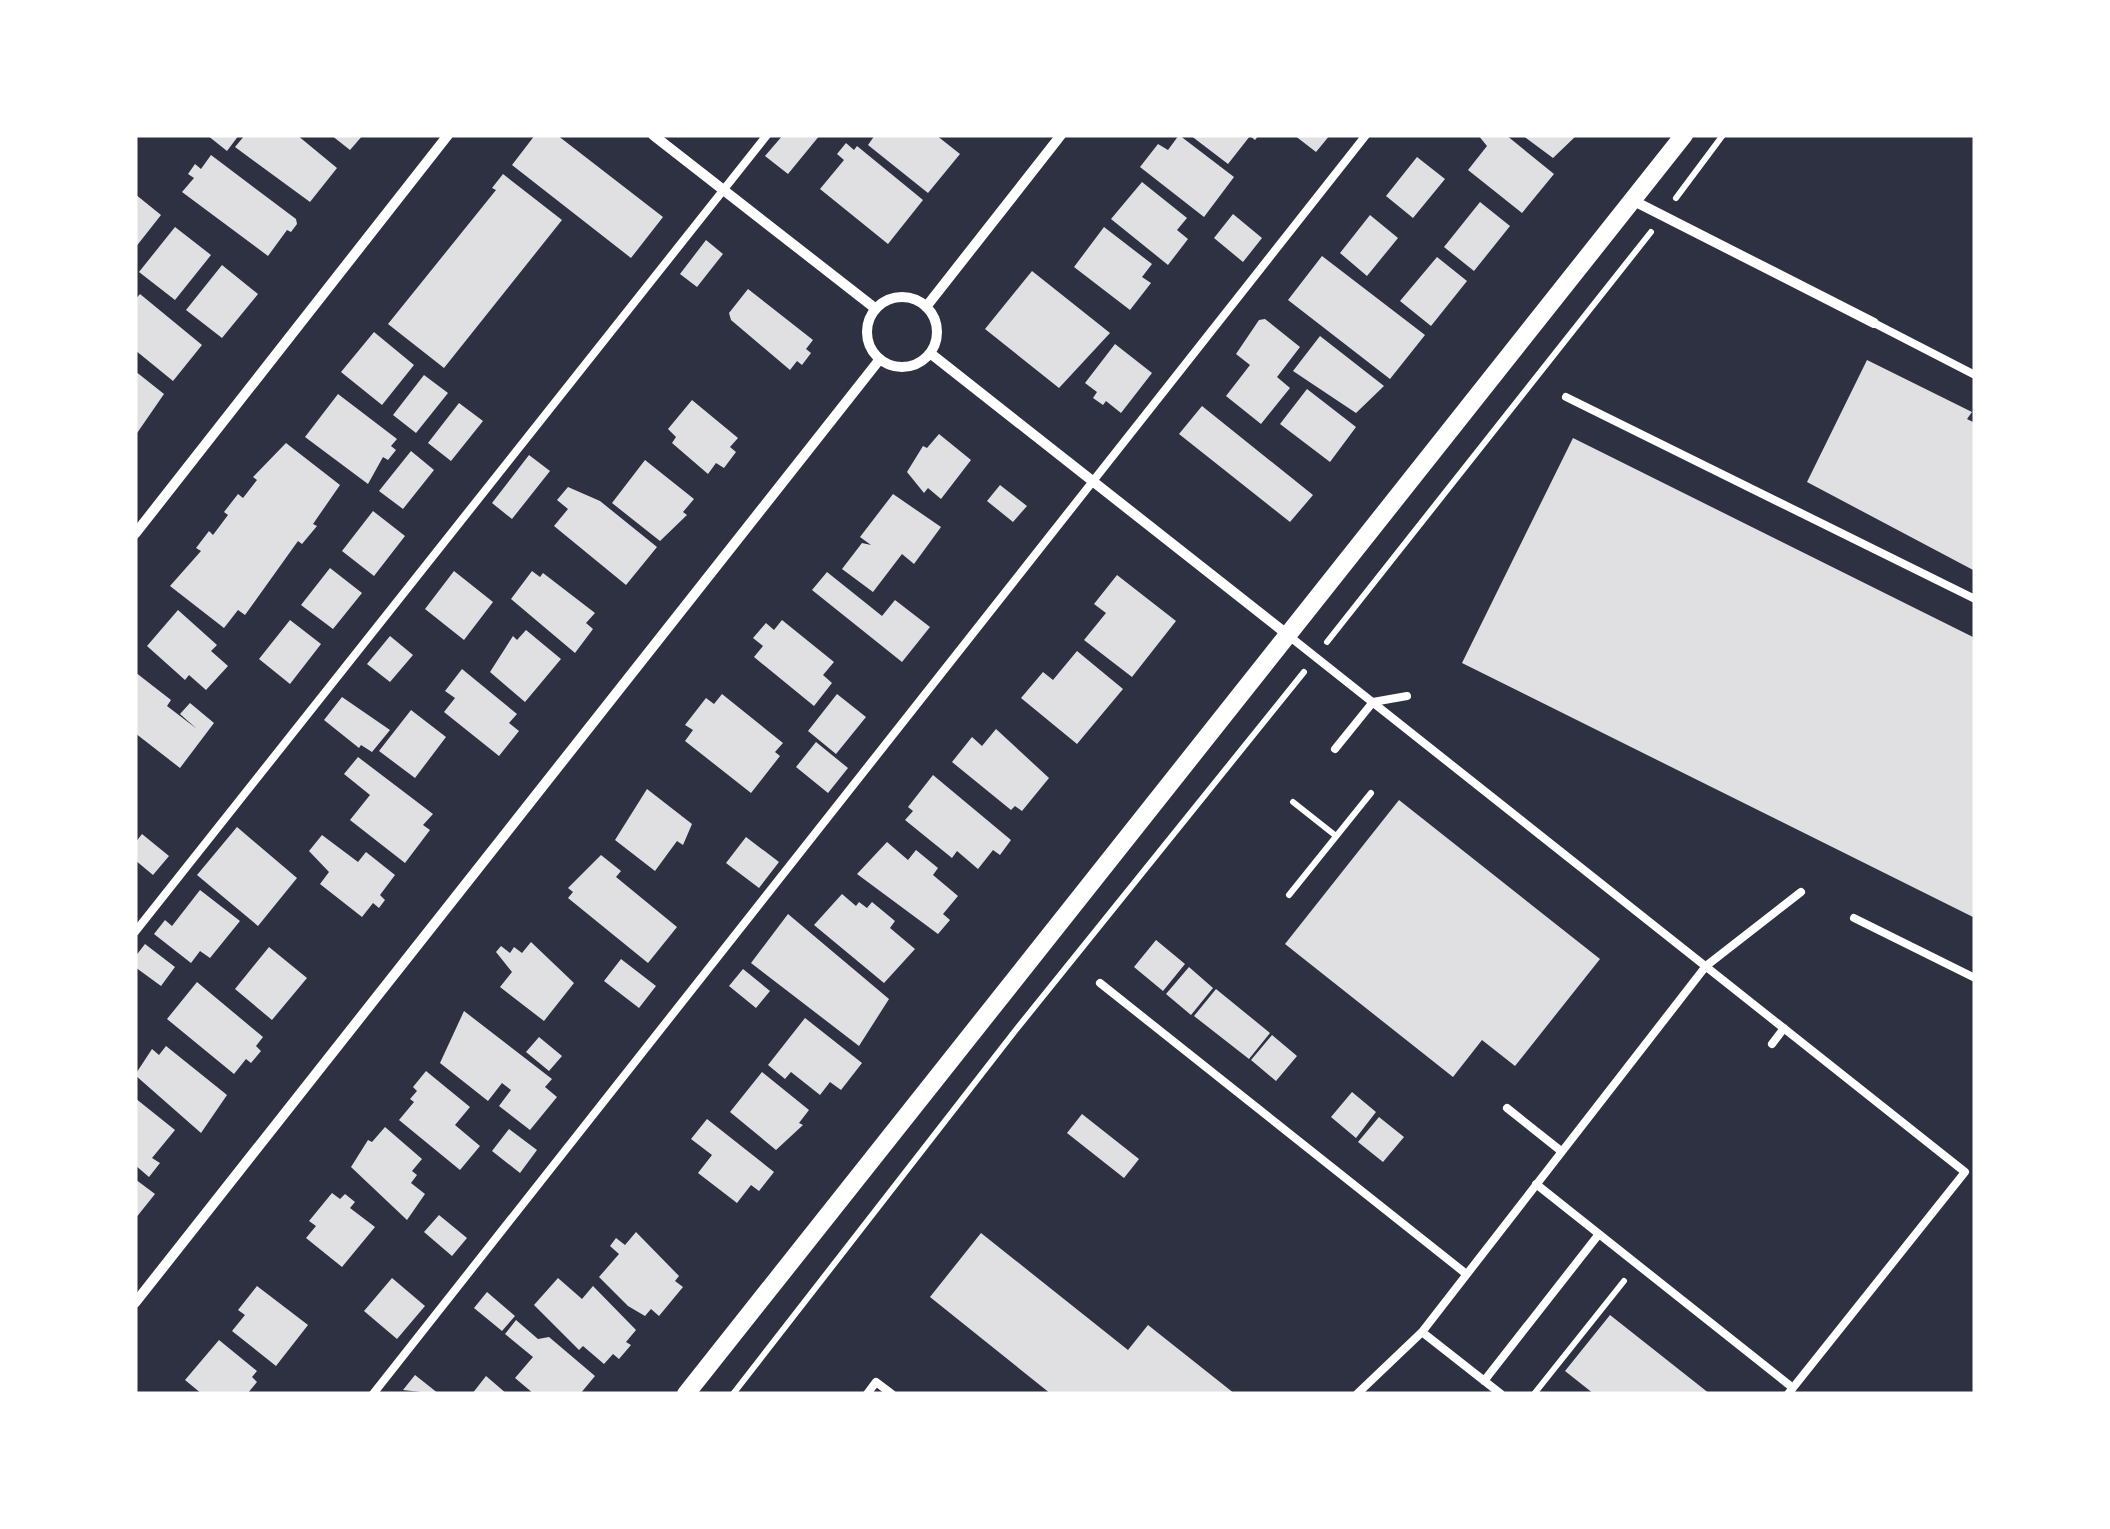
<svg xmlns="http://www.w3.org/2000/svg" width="2110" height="1529" font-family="'Crimson Pro',serif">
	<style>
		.building { fill: #e0e0e3 }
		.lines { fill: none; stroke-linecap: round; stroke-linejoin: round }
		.path { stroke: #fff; stroke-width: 6 }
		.service { stroke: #fff; stroke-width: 8 }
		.minor { stroke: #fff; stroke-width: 10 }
		.tertiary { stroke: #fff; stroke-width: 18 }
	</style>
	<rect width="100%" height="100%" fill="#2d3142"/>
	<!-- building -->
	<path class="building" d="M207,135H239L227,151Z
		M245,135H297L337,168L310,202L235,147Z
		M331,135H363L350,150Z
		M535,135H557L663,217L631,258L512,165Z
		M783,135H820L788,174L765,156Z
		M875,135H936L960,154L928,193L868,145Z
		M1179,135L1234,177L1204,217L1140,167L1158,144L1168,150Z
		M1190,135H1259L1255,140L1250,136L1228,164Z
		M1294,135H1330L1316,152Z
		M1478,135H1506L1554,174L1522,213L1468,170L1487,146Z
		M1522,135H1577L1553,158Z
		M846,143L854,150L857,146L923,200L888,244L820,189L844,160L837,154Z
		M211,155L296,219L297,224L291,232L287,230L268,256L182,192L194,178L188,174L195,164L201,169Z
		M1417,157L1445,179L1413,218L1386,196Z
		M503,174L562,220L444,368L388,324L496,190L492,188Z
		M1142,182L1187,218L1177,230L1188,239L1168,265L1111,219Z
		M135,194L161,215L135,248Z
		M1480,202L1510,226L1474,271L1444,247Z
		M1233,214L1262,238L1243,262L1214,238Z
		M1370,215L1398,238L1367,276L1340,253Z
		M175,227L211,255L175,300L139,272Z
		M1104,227L1152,264L1142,277L1151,283L1130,310L1074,267Z
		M706,240L723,254L697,287L680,274Z
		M1322,256L1425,335L1390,379L1288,300Z
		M1437,257L1467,281L1431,326L1400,301Z
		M222,265L258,294L222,338L186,310Z
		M1032,271L1110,333L1059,388L985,329Z
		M748,289L813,340L806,349L811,353L802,365L797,361L790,370L731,320L729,313Z
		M140,294L202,345L173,381L135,350V300Z
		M1265,319L1300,347L1277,377L1290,388L1261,424L1226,396L1250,365L1236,354L1259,320Z
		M374,332L414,365L382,405L341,372Z
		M1320,336L1384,386L1356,413L1293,371Z
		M1115,344L1152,373L1121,413L1106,401L1103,405L1093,398L1097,392L1085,383Z
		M1867,360L1972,412L1967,419L1975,423V571L1807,482Z
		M135,371L164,394L135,436Z
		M424,375L448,393L416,433L393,415Z
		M1307,389L1356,427L1330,462L1280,424Z
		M338,394L397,439L391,446L396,450L388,460L383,457L368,484L305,437Z
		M692,400L738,438L730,447L736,452L724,468L716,463L708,474L672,443L676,437L668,429Z
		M459,403L483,421L451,461L428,443Z
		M1202,406L1313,495L1290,522L1179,434Z
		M939,434L971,460L941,499L928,488L924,493L907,472L923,446L927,448Z
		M1573,438L1975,638V918L1462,663Z
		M286,443L340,485L313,524L317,526L302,544L298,541L245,615L238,610L224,628L170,586L201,551L196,548L209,531L213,535L228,515L224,512L238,494L243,498L257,480L253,477Z
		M411,451L434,470L403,509L379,491Z
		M529,455L550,471L512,519L492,503Z
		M645,460L694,499L683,512L687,515L660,541L612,503Z
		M1000,485L1027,506L1013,522L987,501Z
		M568,487L600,501L657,547L626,585L554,526L568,509L557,500Z
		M893,494L941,527L914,564L902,554L873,592L842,569L862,543L871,545L860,537Z
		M373,511L405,536L374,576L342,551Z
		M330,568L362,593L333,629L301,605Z
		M454,571L493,602L464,640L425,609Z
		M532,571L540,577L543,573L595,613L586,623L593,629L575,653L511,599Z
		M827,572L882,616L895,600L930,627L902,662L812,590Z
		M1117,575L1176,621L1132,677L1084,640L1106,613L1094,604Z
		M178,610L217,645L211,651L228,666L206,690L189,675L185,680L147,646Z
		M290,620L321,644L290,684L259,659Z
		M782,620L834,662L823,675L832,683L814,706L754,657L763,646L753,638L766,623L774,630Z
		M526,630L561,659L525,702L490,672L513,636L517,640Z
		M390,636L413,655L390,682L367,664Z
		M1077,651L1123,689L1077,744L1021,698L1043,672L1053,680Z
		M462,669L517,714L509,723L519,731L499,756L444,712L455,698L445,691Z
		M135,672L171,700L167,706L197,729L180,714L190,703L214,723L180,768L135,733Z
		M722,694L783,743L775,752L780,756L751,793L685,741L693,730L685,725L706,698L714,704Z
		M837,694L866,717L836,754L808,731Z
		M342,697L390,730L372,752L361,745L359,748L324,720Z
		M411,710L446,737L415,778L379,751Z
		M996,729L1049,778L1022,811L1015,806L1011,810L952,762L972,737L982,746Z
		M816,742L848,768L828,793L796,767Z
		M358,757L433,814L423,825L430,830L405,863L350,820L370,795L344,774Z
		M933,775L1011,840L1000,855L993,850L978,869L957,851L952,858L905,820L913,811L908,807Z
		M647,789L692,824L683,845L677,841L655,871L615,840Z
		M1399,800L1600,959L1515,1066L1482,1040L1453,1077L1285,944Z
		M237,827L297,878L258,926L197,875Z
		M142,834L169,856L153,875L135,860V843Z
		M322,835L358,862L366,852L395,875L380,895L385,900L379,908L373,903L362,917L320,884L329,872L309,851Z
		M746,837L779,862L759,888L726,863Z
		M887,842L908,860L916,850L938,868L933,875L958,896L943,914L950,920L938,934L857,874Z
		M601,855L621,871L616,877L677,927L648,963L568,898L573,892L568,888Z
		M200,890L240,921L210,958L200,951L191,963L154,934L165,920L172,926Z
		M842,894L856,906L859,902L867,908L872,902L895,921L890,928L915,949L884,983L814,925Z
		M788,914L889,999L859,1046L751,963Z
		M1156,940L1185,964L1163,991L1134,967Z
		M531,942L574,983L544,1021L500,987L512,972L496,952L501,946L510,953L514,947L522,953Z
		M145,944L175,967L161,986L135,967V957Z
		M269,947L307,978L272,1020L235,989Z
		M621,959L656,986L639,1008L604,981Z
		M1189,967L1213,988L1191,1015L1166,994Z
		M743,969L770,991L756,1008L729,986Z
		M197,982L263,1037L256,1046L261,1051L251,1063L246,1059L234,1074L167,1019Z
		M1216,989L1270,1033L1249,1059L1194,1016Z
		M464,1011L552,1079L545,1087L557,1097L530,1130L499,1106L511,1090L502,1083L488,1101L440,1063Z
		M805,1018L862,1063L841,1090L830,1082L820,1095L791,1072L785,1079L768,1065Z
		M1272,1035L1297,1056L1276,1081L1251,1060Z
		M539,1037L562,1056L549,1071L526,1052Z
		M166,1046L227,1095L201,1133L135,1075L152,1049L159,1055Z
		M426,1071L470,1107L455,1125L480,1146L460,1170L399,1120L414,1102L410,1099L417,1091L413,1087Z
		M762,1072L809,1110L799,1123L803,1125L776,1150L730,1112Z
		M1352,1092L1376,1112L1356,1138L1331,1117Z
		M135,1098L175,1130L152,1158L160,1163L149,1177L135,1165Z
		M1082,1114L1139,1159L1124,1178L1067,1133Z
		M1379,1117L1404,1137L1383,1162L1358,1142Z
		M707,1119L774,1172L759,1191L751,1185L737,1203L698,1173L712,1155L691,1139Z
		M385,1127L422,1159L412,1171L417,1175L411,1183L425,1194L407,1220L351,1167L368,1140L372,1142Z
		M509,1129L537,1150L520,1173L492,1151Z
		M135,1179L155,1194L135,1219Z
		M332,1193L340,1199L345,1194L355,1202L350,1208L375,1227L342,1267L306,1238L316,1226L309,1221Z
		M439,1215L467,1238L452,1256L424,1232Z
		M636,1232L679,1276L675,1281L683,1287L659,1316L651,1309L645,1316L628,1306L599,1277L619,1254L610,1246L616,1238L625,1245Z
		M981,1233L1128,1350L1148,1325L1235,1394H1051L930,1297Z
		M392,1278L425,1306L397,1339L364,1311Z
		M558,1278L582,1299L593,1286L636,1330L626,1342L631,1345L619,1359L613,1354L604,1364L583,1346L579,1350L534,1305Z
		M257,1286L308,1325L276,1366L232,1331L245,1315L238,1310Z
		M487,1292L515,1316L502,1331L474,1308Z
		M1610,1315L1710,1394H1594L1565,1371Z
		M516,1320L538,1339L549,1337L595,1376L580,1394H534L515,1378L533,1357L505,1334Z
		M219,1340L257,1371L252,1377L257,1382L247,1394H202L185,1380Z
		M415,1375L439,1394L403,1390Z
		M486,1376L507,1394H472Z"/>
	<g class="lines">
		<!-- path -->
		<path class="path" d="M1676,198L1723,135
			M1327,642L1651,232
			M1293,802L1336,836
			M1289,895L1371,793
			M733,1394L1015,1031L1304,672
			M1534,1394L1624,1281"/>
		<!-- service -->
		<path class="service" d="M1874,323L1975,375
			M1566,397L1975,599
			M1289,636L1965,1172L1788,1394
			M1335,749L1373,702L1407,696
			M1854,918L1975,978
			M135,932L767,135
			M1100,983L1465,1273
			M1772,1044L1784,1028
			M1507,1108L1561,1151
			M1536,1184L1793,1388
			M1422,1332L1501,1394
			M1484,1381L1599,1234
			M373,1394L1366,135
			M867,1394L876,1382L892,1394
			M1357,1394L1422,1332L1706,966L1801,892"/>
		<!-- minor -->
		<path class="minor" d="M653,135L876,309
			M1632,200L1874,323
			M867 332a35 35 0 1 1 70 0a35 35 0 1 1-70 0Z
			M926,307L1061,135
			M930,353L1288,635
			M135,534L448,135
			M135,1303L880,359"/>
		<!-- tertiary -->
		<path class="tertiary" d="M686,1394L1684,135"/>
	</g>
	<!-- border -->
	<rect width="2110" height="1529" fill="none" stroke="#ffffff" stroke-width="275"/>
</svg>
